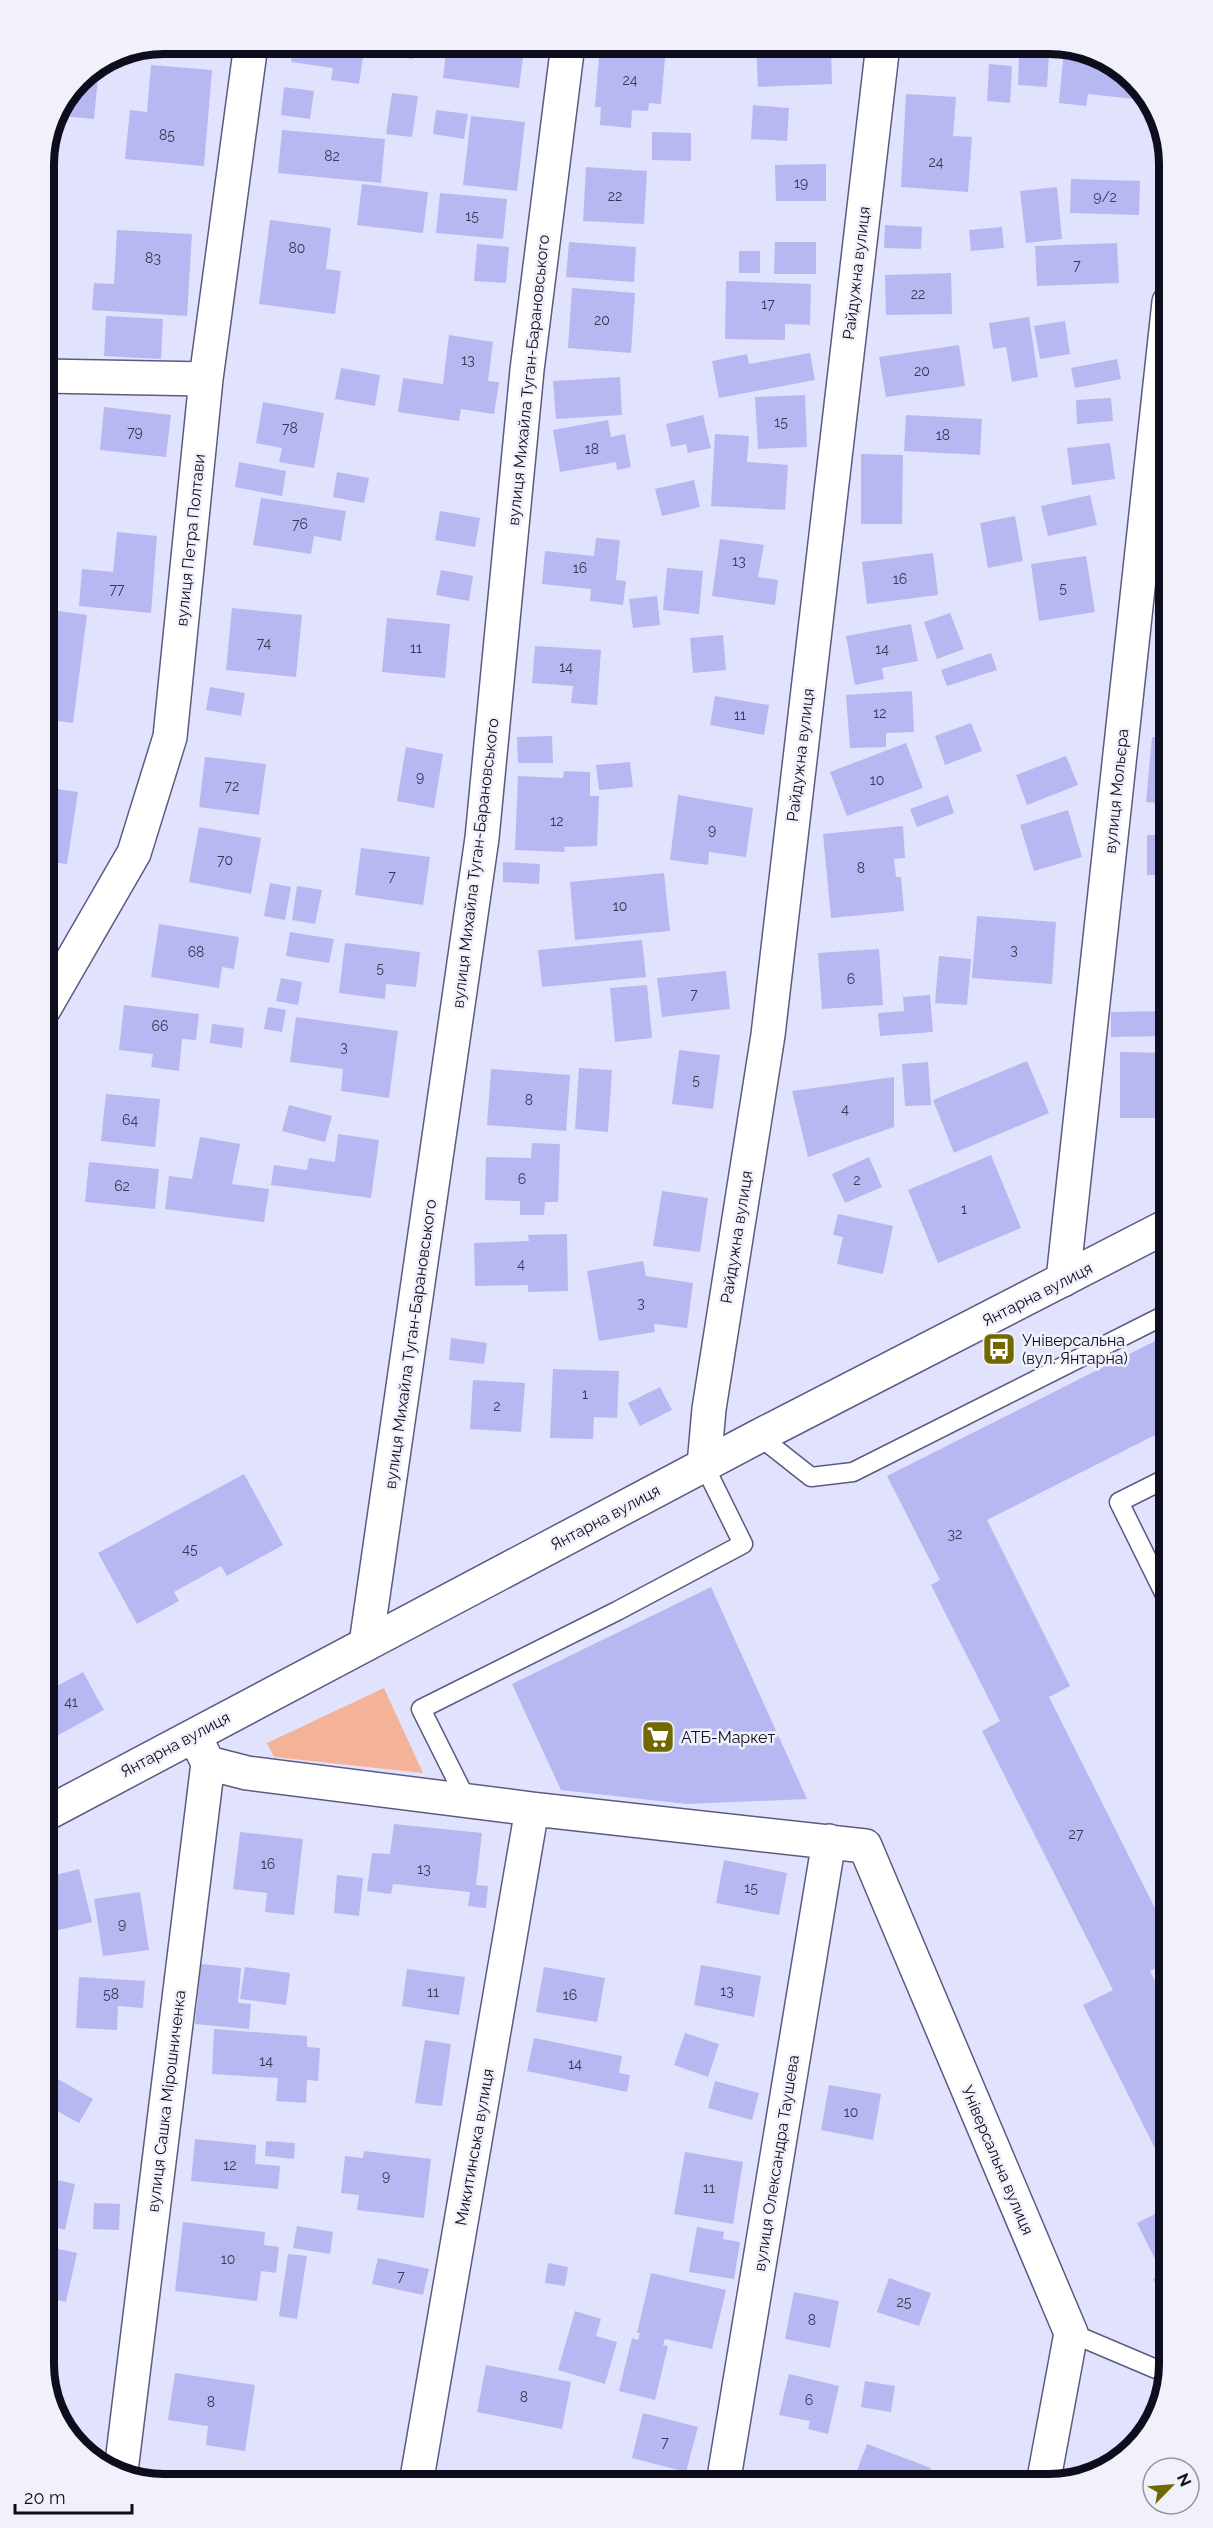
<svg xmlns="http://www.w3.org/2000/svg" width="1213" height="2528" font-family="Raleway,sans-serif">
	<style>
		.green { fill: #f4b398 }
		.building { fill: #b7b8f1 }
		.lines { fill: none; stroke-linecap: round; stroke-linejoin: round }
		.lane-casing { stroke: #5b5b82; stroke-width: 21 }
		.street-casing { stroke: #5b5b82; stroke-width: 36 }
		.secondary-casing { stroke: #5b5b82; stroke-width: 36 }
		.lane { stroke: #fff; stroke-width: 18 }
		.street { stroke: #fff; stroke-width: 33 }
		.secondary { stroke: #fff; stroke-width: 33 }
		.labels { text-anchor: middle; stroke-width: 5; stroke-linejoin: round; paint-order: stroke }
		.number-label { font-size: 14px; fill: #383852 }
		.street-label { font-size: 16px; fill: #0e0d1d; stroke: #f0f1fa }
		.poi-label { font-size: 16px; fill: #0e0d1d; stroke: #f0f1fa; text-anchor: start }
		.rim { fill: none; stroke: #0e0d1d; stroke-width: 8 }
	</style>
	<rect width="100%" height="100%" fill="#e1e2fd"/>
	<!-- green -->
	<path class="green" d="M384,1688L423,1773L274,1757L267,1743Z"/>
	<!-- building -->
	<path class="building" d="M294,44H365L359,84L331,80L333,68L291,62Z
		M386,44H415L413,59L385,55Z
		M447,44H482L524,49L519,88L443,78Z
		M600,44L653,47L652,57L665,58L661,104L649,103L648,111L632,110L631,128L600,125L601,107H595Z
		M756,44H831L832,84L758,87Z
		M907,44H939V49L907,48Z
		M1006,44H1030V45L1007,50Z
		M1064,49L1074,50L1122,68L1144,100L1088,94L1086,106L1059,103Z
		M1019,52L1049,54L1047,87L1018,85Z
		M989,64L1012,66L1010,103L987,101Z
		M151,65L212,70L204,166L125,159L130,110L147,112Z
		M84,76L98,77L94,119L62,116L63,103Z
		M284,87L314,91L310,119L281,115Z
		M392,93L418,96L412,137L386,134Z
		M906,94L956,97L953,136L972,137L968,192L901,187Z
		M753,105L789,108L787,141L751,139Z
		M436,110L468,114L464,139L433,134Z
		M471,116L525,122L517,191L463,185Z
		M282,130L385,139L381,183L278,173Z
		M652,132L691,133V161L652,160Z
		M826,164V201H776L775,165Z
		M586,167L647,171L644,224L583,221Z
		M1071,179L1140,181L1139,215L1070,213Z
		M362,184L428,192L423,233L357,225Z
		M1057,187L1062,239L1026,243L1020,191Z
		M440,193L507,199L503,239L436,233Z
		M270,220L331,228L326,269L341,271L335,314L259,304Z
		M885,225L922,227L921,249L884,248Z
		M1002,227L1004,248L971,251L969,230Z
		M117,230L192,234L187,316L92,310L94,283L114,284Z
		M569,242L636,247L634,282L566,277Z
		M775,242H816V274H774Z
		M1117,243L1119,283L1037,286L1035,246Z
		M477,244L509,247L506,283L474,281Z
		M739,251H760V273H739Z
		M951,273L952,314L886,315L885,275Z
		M726,281L811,284L810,325L785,324V340L725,339Z
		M572,288L635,293L631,353L568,348Z
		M106,316L163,319L161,359L104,356Z
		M1029,317L1038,377L1012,382L1006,347L993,349L989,323Z
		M1065,321L1070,354L1040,359L1034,326Z
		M449,335L493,342L488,381L499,382L494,414L461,409L459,421L398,412L403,378L443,384Z
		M959,345L965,386L886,397L879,357Z
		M810,353L815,380L719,398L712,361L747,354L749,364Z
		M1117,359L1121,379L1075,388L1071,368Z
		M341,368L380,375L375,406L335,399Z
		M620,377L622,415L556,419L553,381Z
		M805,395L807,447L758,449L755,397Z
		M1111,398L1113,421L1077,424L1076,400Z
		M263,402L324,413L314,468L279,462L282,448L256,443Z
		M104,407L171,415L166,457L100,450Z
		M703,415L711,448L688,453L686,444L671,447L666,424Z
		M906,415L982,419L980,455L904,451Z
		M608,420L611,437L625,434L631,467L617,470L616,462L560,472L553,430Z
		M715,434L749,436L747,462L788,465L785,510L711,506Z
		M1110,443L1115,479L1072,485L1067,448Z
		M861,454L903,455L902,524H861Z
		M239,462L286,471L282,496L235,487Z
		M337,472L369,478L364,503L333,497Z
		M694,480L700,507L662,516L655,489Z
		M1090,495L1097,525L1048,536L1041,506Z
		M261,498L346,511L341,541L314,536L311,554L253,545Z
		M440,511L480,518L475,547L435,540Z
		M1015,516L1023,561L988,568L980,523Z
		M117,532L157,536L151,613L79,606L82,569L113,572Z
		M596,538L620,540L616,580L626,581L623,605L590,601L591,589L542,584L545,551L594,556Z
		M720,539L764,545L758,577L778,580L775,605L712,596Z
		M933,553L938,595L867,604L862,562Z
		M1086,556L1095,612L1039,621L1031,564Z
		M667,568L703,571L699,614L663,610Z
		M441,570L473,576L469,601L436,595Z
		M657,596L660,625L633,628L629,599Z
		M232,608L302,615L296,677L226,670Z
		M44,609L87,615L73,723L44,719Z
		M950,613L964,649L937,659L924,622Z
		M387,618L450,624L445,678L382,672Z
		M911,624L918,661L882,668L884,679L855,685L846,636Z
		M723,635L726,670L693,673L690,638Z
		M535,646L601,650L597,705L571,703L573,686L532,683Z
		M991,653L997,670L947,686L941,670Z
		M210,687L245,693L241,716L206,710Z
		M912,691L914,732L886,733V747L850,748L846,695Z
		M715,696L769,705L764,735L710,725Z
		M971,723L982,751L945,765L935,736Z
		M552,736L553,763H518L517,737Z
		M1152,737L1169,739V804L1146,802Z
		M906,743L923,788L847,816L830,772Z
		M406,747L443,754L434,808L397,801Z
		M1066,756L1078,785L1027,805L1016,775Z
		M205,757L266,764L259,815L199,807Z
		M630,762L633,787L599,790L596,765Z
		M564,771L590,772V796H599L597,846L564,847L565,852L515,850L518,776L563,778Z
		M44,787L78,792L67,864L44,861Z
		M678,795L753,808L746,857L709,852L708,865L670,860Z
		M948,795L954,813L917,827L910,809Z
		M1068,810L1082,857L1034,871L1020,825Z
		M903,826L905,858L894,859L896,877H901L904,911L831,918L823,834Z
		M199,827L261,838L251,894L189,882Z
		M1147,835H1169V875H1147Z
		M361,848L430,857L423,905L355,895Z
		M503,862L540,864L539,884L503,882Z
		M664,873L670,931L575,940L570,882Z
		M270,883L291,887L285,920L264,916Z
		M297,886L322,890L315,924L292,920Z
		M977,916L1056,922L1052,984L972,978Z
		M159,924L239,937L234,969L222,967L219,988L151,977Z
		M290,932L334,939L329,963L286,956Z
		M642,940L646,977L542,987L538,950Z
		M345,943L420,952L416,987L386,984L385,999L339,993Z
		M879,949L883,1005L822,1009L818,953Z
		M939,956L971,959L967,1005L935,1003Z
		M726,971L730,1009L662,1017L657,978Z
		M281,978L302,982L298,1005L276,1001Z
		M647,985L652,1038L615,1042L610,988Z
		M930,995L933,1032L880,1036L878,1013L904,1011L903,997Z
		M124,1005L199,1014L196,1040L182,1039L179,1071L151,1067L153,1054L119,1050Z
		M268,1007L286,1010L282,1032L264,1029Z
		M1169,1011V1036L1111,1037V1012Z
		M296,1017L398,1031L389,1098L341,1091L343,1069L290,1062Z
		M212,1024L244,1028L242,1048L210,1043Z
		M679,1050L720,1055L713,1109L672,1104Z
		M1120,1052L1169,1053L1165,1118H1120Z
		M1027,1061L1049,1113L954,1153L933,1100Z
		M928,1062L931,1105L905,1106L902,1064Z
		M579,1068L612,1070L608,1132L575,1129Z
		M491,1069L570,1075L566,1131L487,1125Z
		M894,1077V1127L808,1157L792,1091Z
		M106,1094L160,1099L155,1147L101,1141Z
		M289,1105L332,1116L325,1142L282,1131Z
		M338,1134L379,1140L371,1198L271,1185L274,1165L307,1170L309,1158L335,1162Z
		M200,1137L240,1144L232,1184L269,1189L264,1222L165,1209L169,1176L192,1179Z
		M532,1143L560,1144L558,1202H545L544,1215H520V1201L485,1200L486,1157L531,1158Z
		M991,1155L1021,1228L938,1263L908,1190Z
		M869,1157L882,1187L845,1203L832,1174Z
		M89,1162L159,1169L155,1209L85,1202Z
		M662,1191L708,1198L700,1252L653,1246Z
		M838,1214L893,1226L883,1274L837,1264L843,1237L833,1235Z
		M567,1234L568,1291L528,1292V1285L475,1286L474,1243L529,1241L528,1235Z
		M643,1261L646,1276L693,1283L687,1328L654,1324L655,1332L599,1341L587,1271Z
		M1169,1334V1428L987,1520L1070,1686L1049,1697L1169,1936V1961L1150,1971L1169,2010V2176L1083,2005L1113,1990L982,1731L1000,1721L931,1585L940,1580L887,1476Z
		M451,1338L487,1343L484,1364L449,1360Z
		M553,1369L619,1371L617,1418L594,1417L593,1439L550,1438Z
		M473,1380L525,1383L521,1432L470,1429Z
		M660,1387L672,1410L640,1426L628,1403Z
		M244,1474L283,1545L227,1576L221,1566L174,1592L179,1601L137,1624L98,1553Z
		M711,1587L807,1799L687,1804L561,1790L512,1684Z
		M83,1672L104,1710L44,1743V1693Z
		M394,1824L482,1833L476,1885L488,1886L486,1908L468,1906L470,1892L393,1884L391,1894L367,1891L372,1853L390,1854Z
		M240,1832L303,1839L294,1915L265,1912L267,1893L233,1889Z
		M724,1860L787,1873L779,1915L716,1903Z
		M79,1869L92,1922L51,1932L44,1902V1878Z
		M337,1875L363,1878L359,1916L334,1913Z
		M140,1892L149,1950L103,1956L94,1899Z
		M201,1964L241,1968L238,2003L251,2004L249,2029L195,2024Z
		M701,1965L761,1976L754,2017L694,2005Z
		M245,1967L290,1973L286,2005L240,1999Z
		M544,1967L605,1978L597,2022L536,2012Z
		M407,1969L465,1977L459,2015L402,2006Z
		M79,1977L145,1981L143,2008L118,2006L117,2030L76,2028Z
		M214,2029L307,2036V2047L320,2048L318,2081L307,2080L306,2103L276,2101L278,2078L212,2074Z
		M685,2033L719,2044L708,2077L674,2065Z
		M534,2038L622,2056L619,2073L630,2075L627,2092L527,2071Z
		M425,2040L451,2044L442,2106L415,2103Z
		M58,2079L93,2099L79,2123L44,2104Z
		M715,2081L759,2093L752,2120L708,2108Z
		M829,2085L881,2094L873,2140L821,2130Z
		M195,2139L256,2145L255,2164L280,2166L278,2189L191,2181Z
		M266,2141L295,2143L294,2159L265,2156Z
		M364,2151L431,2159L424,2218L357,2210L359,2195L341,2193L345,2156L363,2158Z
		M685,2152L743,2162L733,2224L674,2214Z
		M44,2177L75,2184L65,2230L44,2225Z
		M94,2203L120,2204L119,2230L93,2229Z
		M1169,2207V2312L1153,2279L1163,2275L1137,2223Z
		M183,2222L265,2232L264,2245L279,2247L276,2273L261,2271L257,2301L175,2291Z
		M297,2226L333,2232L330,2254L293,2248Z
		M697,2227L724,2232L723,2239L740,2242L734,2279L689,2272Z
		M44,2246L77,2253L66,2302L44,2297Z
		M288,2254L307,2256L297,2319L279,2316Z
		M378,2258L429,2269L423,2295L372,2284Z
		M548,2263L568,2267L565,2286L545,2283Z
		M651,2273L726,2290L712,2349L665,2339L663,2345L668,2346L655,2400L619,2391L632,2338L638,2340L640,2333H637Z
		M889,2278L931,2293L919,2326L877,2312Z
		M794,2292L839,2301L830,2348L785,2339Z
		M575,2311L601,2319L596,2336L617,2342L605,2384L558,2370Z
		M486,2365L571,2382L562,2429L477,2412Z
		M175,2373L255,2385L245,2451L206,2445L208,2426L168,2420Z
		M789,2374L839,2386L828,2434L808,2429L810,2421L779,2415Z
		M865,2381L895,2386L891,2412L861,2407Z
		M643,2413L698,2427L686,2472L632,2458Z
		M867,2444L931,2468L925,2484H852Z
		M155,2474L211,2483V2484H157L153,2483Z"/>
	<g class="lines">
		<!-- lane casing -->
		<g class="lane-casing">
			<path id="lane" d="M759,1436L811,1477L853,1472L1169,1313
				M1169,1603L1119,1502L1169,1477
				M467,1801L421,1709L617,1611L743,1544L704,1465
				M1071,2333L1156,2369L1169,2363"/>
		</g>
		<!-- street casing -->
		<g class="street-casing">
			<path id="street" d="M44,376L206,379
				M44,1009L134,853L170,737L206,379L251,44
				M1063,1280L1169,302
				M704,1465L709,1409L768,1035L883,44
				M366,1644L482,838L527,370L568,44
				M208,1763L247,1773L532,1809L865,1846L1071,2333L1043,2484
				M121,2471L208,1763L199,1745
				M416,2484L532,1809
				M723,2484L829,1841"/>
		</g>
		<!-- secondary casing -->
		<g class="secondary-casing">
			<path id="secondary" d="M44,1815L759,1436L1169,1225"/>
		</g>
		<!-- lane -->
		<use href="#lane" class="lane"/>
		<!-- street -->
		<use href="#street" class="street"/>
		<!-- secondary -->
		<use href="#secondary" class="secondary"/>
	</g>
	<!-- icons -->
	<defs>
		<g id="bus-square" transform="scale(1.725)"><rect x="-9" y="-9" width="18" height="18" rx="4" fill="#716900" stroke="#f0f1fa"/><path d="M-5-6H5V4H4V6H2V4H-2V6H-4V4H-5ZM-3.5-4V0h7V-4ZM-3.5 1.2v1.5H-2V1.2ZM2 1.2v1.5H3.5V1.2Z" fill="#fff"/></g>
		<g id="supermarket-square" transform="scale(1.725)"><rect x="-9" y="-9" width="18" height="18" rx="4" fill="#716900" stroke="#f0f1fa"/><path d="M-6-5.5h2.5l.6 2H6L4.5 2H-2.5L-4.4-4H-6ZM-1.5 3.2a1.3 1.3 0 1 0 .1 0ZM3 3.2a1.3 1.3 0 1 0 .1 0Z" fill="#fff"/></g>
	</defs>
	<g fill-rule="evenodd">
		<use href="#bus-square" x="999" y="1349"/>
		<use href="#supermarket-square" x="658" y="1737"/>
	</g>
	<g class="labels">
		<!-- number labels -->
		<g class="number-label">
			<text x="630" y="85">24</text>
			<text x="167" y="140">85</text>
			<text x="332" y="161">82</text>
			<text x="936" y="167">24</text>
			<text x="801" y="188">19</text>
			<text x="615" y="201">22</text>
			<text x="1105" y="202">9/2</text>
			<text x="472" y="221">15</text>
			<text x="297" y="253">80</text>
			<text x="153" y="263">83</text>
			<text x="1077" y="270">7</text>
			<text x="918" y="299">22</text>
			<text x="768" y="309">17</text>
			<text x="602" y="325">20</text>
			<text x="468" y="365">13</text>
			<text x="922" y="376">20</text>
			<text x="781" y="427">15</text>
			<text x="290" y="433">78</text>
			<text x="135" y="437">79</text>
			<text x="943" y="440">18</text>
			<text x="592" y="454">18</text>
			<text x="300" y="529">76</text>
			<text x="739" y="566">13</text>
			<text x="580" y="573">16</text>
			<text x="900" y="584">16</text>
			<text x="1063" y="593">5</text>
			<text x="117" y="594">77</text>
			<text x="264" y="648">74</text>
			<text x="416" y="653">11</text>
			<text x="882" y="654">14</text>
			<text x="566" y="672">14</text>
			<text x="880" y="718">12</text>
			<text x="740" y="720">11</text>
			<text x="420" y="782">9</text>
			<text x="877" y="785">10</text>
			<text x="232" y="791">72</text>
			<text x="557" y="826">12</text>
			<text x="712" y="835">9</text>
			<text x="225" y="865">70</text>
			<text x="861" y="873">8</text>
			<text x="392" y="881">7</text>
			<text x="620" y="911">10</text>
			<text x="1014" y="955">3</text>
			<text x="196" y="957">68</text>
			<text x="380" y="973">5</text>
			<text x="851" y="984">6</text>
			<text x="694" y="999">7</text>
			<text x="160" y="1031">66</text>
			<text x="344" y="1052">3</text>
			<text x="696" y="1085">5</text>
			<text x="529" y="1105">8</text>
			<text x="845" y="1114">4</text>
			<text x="130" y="1125">64</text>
			<text x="522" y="1184">6</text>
			<text x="857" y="1185">2</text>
			<text x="122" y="1191">62</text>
			<text x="964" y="1214">1</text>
			<text x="521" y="1269">4</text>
			<text x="641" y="1308">3</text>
			<text x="585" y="1399">1</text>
			<text x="497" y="1411">2</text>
			<text x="955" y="1539">32</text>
			<text x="190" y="1554">45</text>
			<text x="71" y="1707">41</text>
			<text x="1076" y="1839">27</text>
			<text x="268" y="1869">16</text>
			<text x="424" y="1874">13</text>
			<text x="751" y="1893">15</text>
			<text x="122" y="1929">9</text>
			<text x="727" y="1996">13</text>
			<text x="433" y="1997">11</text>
			<text x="111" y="1999">58</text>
			<text x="570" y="2000">16</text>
			<text x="266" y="2066">14</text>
			<text x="575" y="2069">14</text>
			<text x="851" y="2117">10</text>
			<text x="230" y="2170">12</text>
			<text x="386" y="2181">9</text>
			<text x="709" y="2193">11</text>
			<text x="228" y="2264">10</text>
			<text x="401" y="2281">7</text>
			<text x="904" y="2307">25</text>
			<text x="812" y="2325">8</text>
			<text x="524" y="2402">8</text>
			<text x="809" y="2405">6</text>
			<text x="211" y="2407">8</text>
			<text x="665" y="2447">7</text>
		</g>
		<!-- street labels -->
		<g class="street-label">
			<text transform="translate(856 273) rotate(-83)" y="6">Райдужна вулиця</text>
			<text transform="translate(528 380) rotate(-84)" y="6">вулиця Михайла Туган-Барановського</text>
			<text transform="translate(190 540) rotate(-84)" y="6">вулиця Петра Полтави</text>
			<text transform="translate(800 755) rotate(-83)" y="6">Райдужна вулиця</text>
			<text transform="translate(1116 791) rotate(-84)" y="6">вулиця Мольєра</text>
			<text transform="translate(475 863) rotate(-83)" y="6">вулиця Михайла Туган-Барановського</text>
			<text transform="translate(736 1237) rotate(-81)" y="6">Райдужна вулиця</text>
			<text transform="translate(1037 1294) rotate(-27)" y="6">Янтарна вулиця</text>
			<text transform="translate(410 1344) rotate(-82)" y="6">вулиця Михайла Туган-Барановського</text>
			<text transform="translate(605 1517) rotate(-28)" y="6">Янтарна вулиця</text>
			<text transform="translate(175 1744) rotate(-28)" y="6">Янтарна вулиця</text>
			<text transform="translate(166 2101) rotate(-83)" y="6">вулиця Сашка Мірошниченка</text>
			<text transform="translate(474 2147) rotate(-80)" y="6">Микитинська вулиця</text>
			<text transform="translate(998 2160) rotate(67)" y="6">Універсальна вулиця</text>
			<text transform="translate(776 2163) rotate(-81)" y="6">вулиця Олександра Таушева</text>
		</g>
		<!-- poi labels -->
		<g class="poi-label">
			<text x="1022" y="1346">Універсальна<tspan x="1022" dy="18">(вул. Янтарна)</tspan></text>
			<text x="681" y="1743">АТБ-Маркет</text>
		</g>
	</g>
	<!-- crop -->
	<path d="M0 0H1213V2528H0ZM164 54H1049A110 110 0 0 1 1159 164V2364A110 110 0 0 1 1049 2474H164A110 110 0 0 1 54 2364V164A110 110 0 0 1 164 54Z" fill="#f0f1fa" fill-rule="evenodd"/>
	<path class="rim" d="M164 54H1049A110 110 0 0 1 1159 164V2364A110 110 0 0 1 1049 2474H164A110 110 0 0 1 54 2364V164A110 110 0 0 1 164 54Z"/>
	<!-- north arrow -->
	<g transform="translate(1171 2486) rotate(65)"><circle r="28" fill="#f0f1fa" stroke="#9696a2" stroke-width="1.5"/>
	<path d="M0-4.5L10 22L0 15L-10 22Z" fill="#716900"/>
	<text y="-9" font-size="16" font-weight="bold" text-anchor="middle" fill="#0e0d1d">N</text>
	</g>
	<!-- scale -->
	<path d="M15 2504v9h117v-9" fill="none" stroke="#0e0d1d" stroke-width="3"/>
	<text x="24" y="2504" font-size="18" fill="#0e0d1d" stroke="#f0f1fa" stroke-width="4.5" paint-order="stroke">20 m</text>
</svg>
